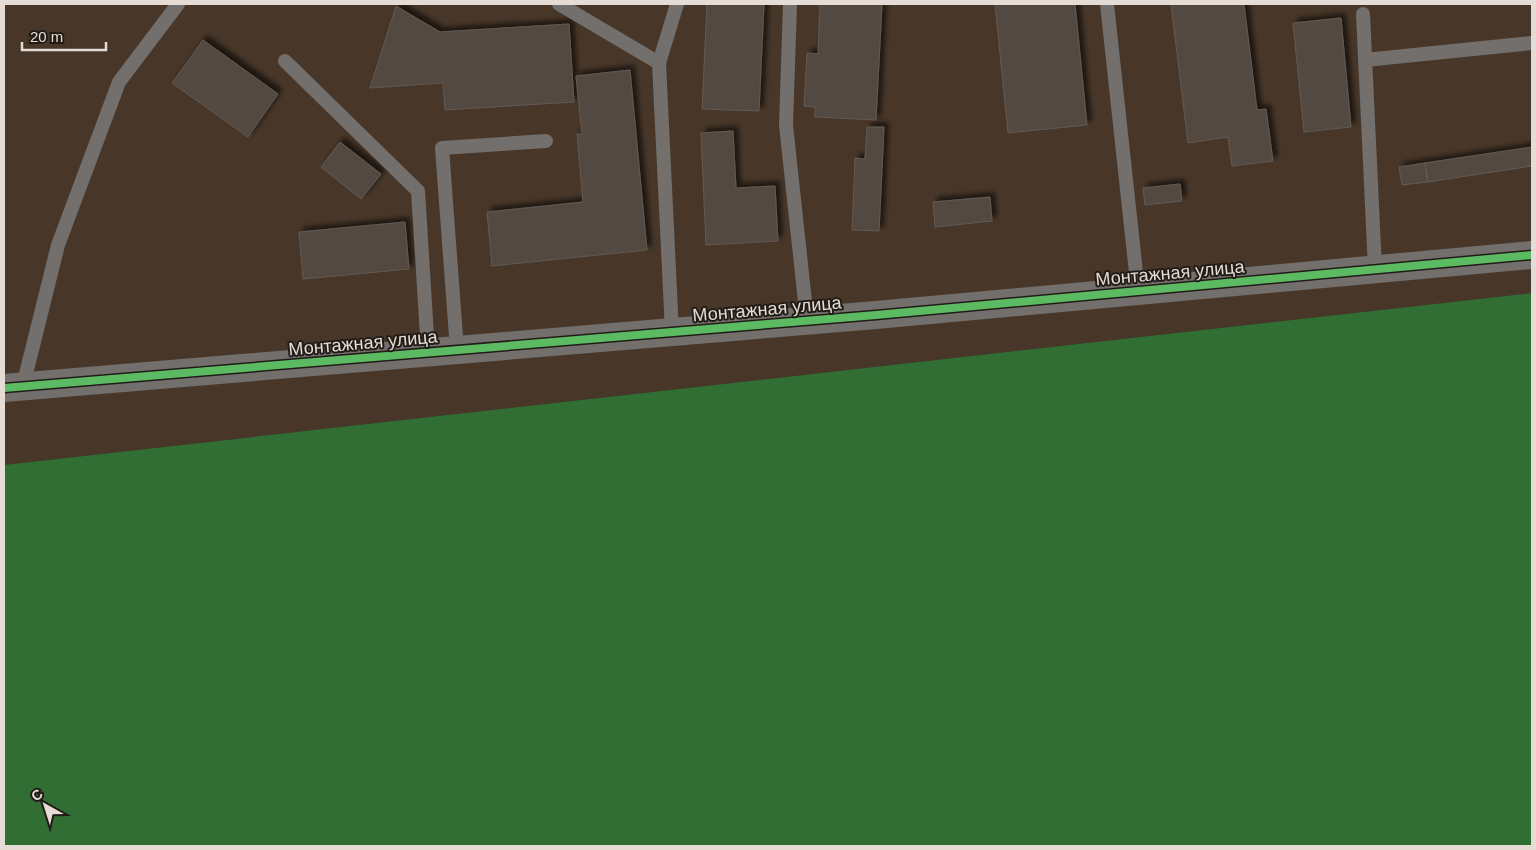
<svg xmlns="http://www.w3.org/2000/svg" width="1536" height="850" font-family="Arial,sans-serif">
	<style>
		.built { fill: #483729 }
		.forest { fill: #306e33 }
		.building { fill: #534a40; stroke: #615a55; filter: url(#shadow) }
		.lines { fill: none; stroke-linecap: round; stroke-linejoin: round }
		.service { stroke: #726f6c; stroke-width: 14 }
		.minor { stroke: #726f6c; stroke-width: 28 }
		.cycleway-casing { stroke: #221c17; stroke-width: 11 }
		.cycleway { stroke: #5cba63; stroke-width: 8 }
		.labels { text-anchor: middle; stroke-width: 4; stroke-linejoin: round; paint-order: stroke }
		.street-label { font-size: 18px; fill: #e5dcd5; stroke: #221c17 }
	</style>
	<defs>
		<filter id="shadow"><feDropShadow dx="4.5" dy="-4.5" stdDeviation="2.5" flood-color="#0009"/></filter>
	</defs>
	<rect width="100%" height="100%" fill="#3a342e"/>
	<!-- built -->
	<path class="built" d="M4,4H1532V293L4,465Z"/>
	<!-- forest -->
	<path class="forest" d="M1532,293V846H4V465Z"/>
	<!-- building -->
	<path class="building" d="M707,4H764L759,111L702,109Z
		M820,4H882L876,120L815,117V107L804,106L807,53L818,54Z
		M995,4H1075L1087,125L1008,133Z
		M1171,4H1244L1257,110L1266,109L1273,161L1232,166L1228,137L1188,143Z
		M396,6L440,32L569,24L574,102L445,110L443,83L370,88Z
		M1341,18L1351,127L1304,132L1293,23Z
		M203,40L278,94L248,137L172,83Z
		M630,70L647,250L492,266L487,212L583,202L577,134H582L576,76Z
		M867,127H884L879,231L852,230L855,158L865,159Z
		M733,131L736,188L775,186L778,241L706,245L701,133Z
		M340,142L381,174L361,199L321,167Z
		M1532,147V166L1428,182L1425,163Z
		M1425,163L1428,182L1402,185L1399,167Z
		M1180,184L1182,201L1145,205L1143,188Z
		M990,197L992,221L935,227L933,202Z
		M405,222L409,269L303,279L299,232Z"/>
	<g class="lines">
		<!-- service -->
		<path class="service" d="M559,4L659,63L672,332
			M790,4L786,125L807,320
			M1107,4L1138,291
			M1363,14L1375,269
			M1365,60L1532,43
			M285,61L418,191L428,352
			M659,63L677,4
			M457,350L442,148L546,141
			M23,386L58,245L119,82L178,4"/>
		<!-- minor -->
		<path class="minor" d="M4,388L876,315L1532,255"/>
		<!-- cycleway casing -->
		<g class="cycleway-casing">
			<path id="cycleway" d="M4,388L876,315L1532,255"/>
		</g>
		<!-- cycleway -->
		<use href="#cycleway" class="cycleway"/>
	</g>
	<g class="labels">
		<!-- street labels -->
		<g class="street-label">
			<text transform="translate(1170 273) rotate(-5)" y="6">Монтажная улица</text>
			<text transform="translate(767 309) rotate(-5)" y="6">Монтажная улица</text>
			<text transform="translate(363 343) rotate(-5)" y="6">Монтажная улица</text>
		</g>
	</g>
	<!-- border -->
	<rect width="1536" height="850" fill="none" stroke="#e5dcd5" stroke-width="10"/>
	<!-- north arrow -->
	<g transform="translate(45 805) rotate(321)" stroke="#221c17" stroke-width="4" paint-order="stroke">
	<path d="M0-4L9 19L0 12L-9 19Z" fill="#e5dcd5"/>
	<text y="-8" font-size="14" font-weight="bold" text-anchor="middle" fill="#e5dcd5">С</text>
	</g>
	<!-- scale -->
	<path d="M22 42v8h84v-8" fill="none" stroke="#e5dcd5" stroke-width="2.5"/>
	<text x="30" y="42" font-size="15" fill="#e5dcd5" stroke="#221c17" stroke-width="4" paint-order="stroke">20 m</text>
</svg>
